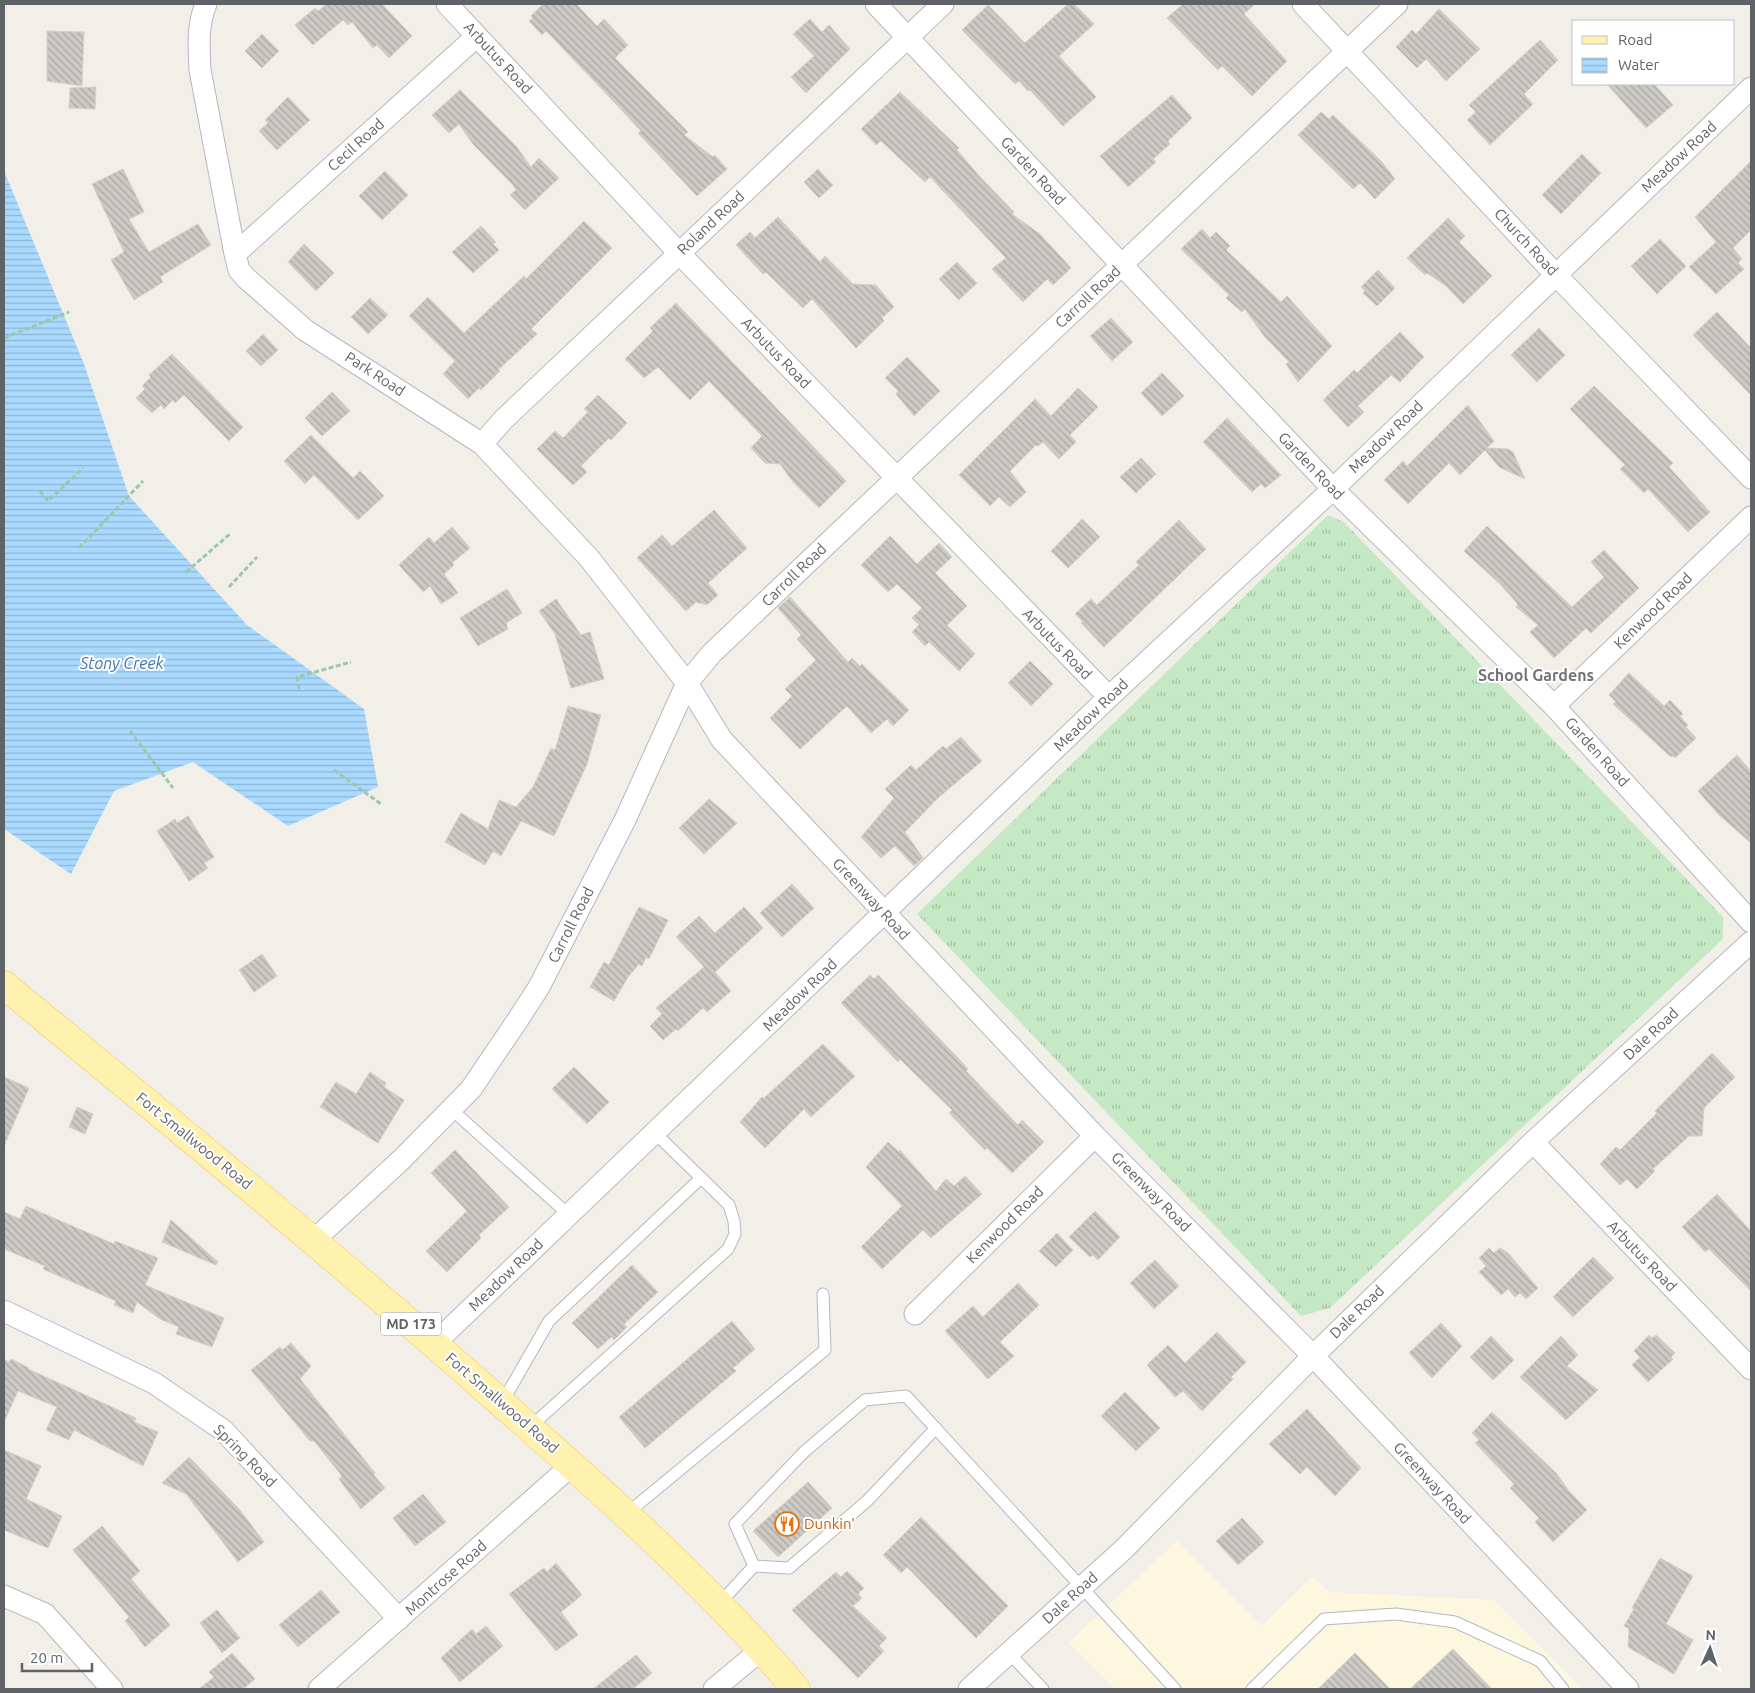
<svg xmlns="http://www.w3.org/2000/svg" width="1755" height="1693" font-family="Ubuntu,sans-serif">
	<style>
		.commercial { fill: #fef7e0 }
		.grass { fill: url(#grass-tufts) }
		.water { fill: url(#water-rules) }
		.building { fill: url(#building-back-hatch); stroke: #d6d1c6 }
		.lines { fill: none; stroke-linecap: round; stroke-linejoin: round }
		.service-casing { stroke: #b5b8bc; stroke-width: 13 }
		.minor-casing { stroke: #b5b8bc; stroke-width: 23 }
		.primary-casing { stroke: #f2c960; stroke-width: 29 }
		.path { stroke: #9cc7a9; stroke-width: 3; stroke-dasharray: 5 2.5; stroke-linecap: butt }
		.service { stroke: #fff; stroke-width: 11 }
		.minor { stroke: #fff; stroke-width: 21 }
		.primary { stroke: #fff2af; stroke-width: 28 }
		.labels { text-anchor: middle; stroke-width: 4; stroke-linejoin: round; paint-order: stroke }
		.shield { fill: #fff; stroke: #8f9295; stroke-width: 1 }
		.shield-label { font-size: 14px; font-weight: bold; fill: #5f6368 }
		.street-label { font-size: 15px; fill: #5f6368; stroke: #fff }
		.food-label { font-size: 15px; fill: #c56008; stroke: #fff; text-anchor: start }
		.water-label { font-size: 16px; font-style: italic; fill: #4174aa; stroke: #fff }
		.neighbourhood-label { font-size: 16px; font-weight: bold; fill: #70757a; stroke: #fff }
	</style>
	<defs>
		<pattern id="grass-tufts" width="24" height="20" patternUnits="userSpaceOnUse" patternTransform="scale(1.25)"><rect width="24" height="20" fill="#c5e8c5"/><path d="M3 7l-1-3M5 7V3M7 7l1-3M15 17l-1-3M17 17v-4M19 17l1-3" fill="none" stroke="#a3c0a4"/></pattern>
		<pattern id="water-rules" width="6" height="5" patternUnits="userSpaceOnUse" patternTransform="scale(1.25)"><rect width="6" height="5" fill="#aadaff"/><path d="M0 2.5h6" fill="none" stroke="#8eb4d2"/></pattern>
		<pattern id="building-back-hatch" width="6" height="6" patternUnits="userSpaceOnUse" patternTransform="scale(1.25)"><rect width="6" height="6" fill="#cccac5"/><path d="M-1 5l2 2M0 0l6 6M5-1l2 2" fill="none" stroke="#a9a8a4"/></pattern>
	</defs>
	<rect width="100%" height="100%" fill="#f1efe8"/>
	<!-- commercial -->
	<path class="commercial" d="M1177,1541L1261,1626L1313,1576L1329,1592L1494,1600L1583,1689H1114L1068,1643Z"/>
	<!-- grass -->
	<path class="grass" d="M1328,515L1344,522L1723,917V939L1330,1308L1301,1316L917,914Z"/>
	<!-- water -->
	<path class="water" d="M4,171L84,364L129,496L247,625L364,709L378,787L288,826L193,762L114,791L71,874L4,829Z"/>
	<!-- building -->
	<path class="building" d="M327,4H382L412,36L389,58L377,45L373,48L352,22L348,25L343,20L313,45L295,25L315,8L318,11Z
		M543,4H576L597,26L604,19L628,45L615,58L688,132L684,135L713,157L715,155L727,169L697,196L638,133L641,131L616,104L546,31L542,35L529,21L533,18L531,16Z
		M1068,4H1074L1094,24L1059,56L1096,97L1063,126L1030,90L1028,91L1019,81L1015,84L962,30L988,5L1025,43Z
		M1183,4H1255L1244,14L1287,61L1252,96L1222,66L1218,70L1167,18Z
		M1439,9L1480,49L1446,81L1426,59L1417,68L1396,47L1412,30L1416,34Z
		M810,19L822,32L829,25L850,49L806,93L791,77L814,56L793,34Z
		M47,31L84,32L82,86L47,81Z
		M262,34L279,51L262,68L245,51Z
		M1540,40L1558,60L1524,94L1533,104L1490,145L1467,120L1476,112L1469,105Z
		M1607,84H1654L1673,105L1646,128Z
		M96,87L95,109L69,108L70,88Z
		M460,90L516,146L531,167L539,158L559,178L525,210L510,195L516,190L512,184L473,144L459,124L449,133L432,115Z
		M900,92L959,148L957,150L980,177L1014,212L1012,214L1040,234L1071,268L1053,285L1047,279L1023,302L992,269L1006,258L930,177L925,182L881,141L876,145L861,129Z
		M1172,95L1192,118L1168,141L1170,144L1153,159L1156,162L1128,187L1100,156Z
		M288,97L310,120L277,150L259,131L268,123L265,120Z
		M1321,112L1329,119L1333,115L1381,161L1395,179L1375,199L1360,183L1353,189L1298,135Z
		M1582,154L1601,173L1561,214L1542,195Z
		M1751,161V230L1733,248L1742,259L1738,263L1744,269L1716,294L1689,267L1716,242L1695,217Z
		M123,169L144,212L129,219L149,252L198,224L211,245L160,277L163,282L134,300L111,260L124,252L92,184Z
		M818,169L833,185L819,198L804,182Z
		M385,171L408,195L382,220L359,196Z
		M778,217L820,262L825,256L853,284L876,285L894,307L882,318L884,321L856,348L812,299L803,308L766,272L763,274L736,245L750,232L755,238Z
		M1448,218L1465,236L1459,242L1492,276L1463,304L1446,286L1427,273L1425,275L1407,258Z
		M584,221L612,248L531,329L537,334L498,370L500,371L481,390L479,388L468,399L443,374L455,361L409,316L428,297L464,333L524,276L526,279Z
		M481,226L496,242L493,244L499,250L473,273L452,252Z
		M1202,229L1210,238L1216,232L1230,246L1226,250L1281,302L1287,296L1332,346L1298,382L1286,364L1289,362L1264,336L1245,309L1242,312L1226,298L1229,295L1181,249Z
		M1660,239L1686,266L1657,294L1631,266Z
		M304,244L334,273L316,291L288,262Z
		M957,262L977,283L959,300L939,279Z
		M1378,270L1395,288L1377,306L1363,293L1365,291L1361,287Z
		M370,298L388,315L368,334L351,317Z
		M676,303L846,481L819,508L793,482L780,464L765,463L751,448L762,436L709,381L690,400L658,367L644,378L625,359L653,331L650,328Z
		M1717,312L1751,348V395L1693,335Z
		M1111,318L1133,342L1112,361L1090,336Z
		M1539,328L1565,355L1537,382L1511,355Z
		M1400,332L1424,357L1400,382L1391,375L1358,406L1364,412L1348,427L1323,400L1354,370L1357,373Z
		M263,334L278,350L261,366L246,351Z
		M172,354L243,427L229,441L184,395L175,403L173,400L164,409L161,405L152,413L136,398L145,389L142,386L151,377L149,375Z
		M907,357L940,391L914,416L896,394L898,391L885,378Z
		M1162,373L1184,396L1162,416L1141,393Z
		M1594,386L1673,463L1669,467L1710,512L1688,532L1648,489L1644,493L1620,469L1625,465L1570,409Z
		M1078,388L1098,407L1070,435L1076,442L1059,459L1043,442L1038,446L1036,445L1010,471L1026,492L1010,507L999,497L990,506L959,475L1035,399L1051,416Z
		M332,392L350,411L322,436L305,418Z
		M598,395L627,423L611,440L609,438L581,466L587,472L573,485L537,449L555,431L563,438L588,412L584,409Z
		M1468,405L1494,441L1487,448L1508,449L1513,452L1525,479L1499,467L1485,450L1460,475L1449,463L1408,504L1384,480L1403,461L1407,466Z
		M1227,418L1281,475L1265,488L1261,484L1252,492L1203,442Z
		M311,435L353,478L360,471L384,496L358,520L314,475L305,484L284,461Z
		M1141,458L1156,474L1136,493L1120,477Z
		M714,510L747,548L708,583L718,595L707,605L696,602L686,611L637,558L662,535L672,546Z
		M1082,519L1100,537L1068,568L1051,551Z
		M1179,520L1206,549L1104,647L1081,623L1083,622L1075,614L1091,599L1097,605L1139,565L1136,562Z
		M1487,526L1572,607L1604,577L1591,562L1604,550L1639,588L1591,633L1586,628L1554,658L1530,632L1538,625L1516,607L1518,604L1499,583L1464,551Z
		M452,527L470,548L452,563L454,565L444,574L458,593L441,604L430,586L423,592L399,565L429,537L434,543Z
		M890,536L917,564L939,543L952,557L935,573L967,606L947,625L975,654L959,671L929,642L925,646L912,632L919,625L912,618L922,608L897,584L888,592L861,565Z
		M507,589L522,613L506,623L508,629L478,646L460,618Z
		M790,597L848,662L852,658L860,666L862,664L909,710L893,726L887,719L871,733L847,706L800,749L770,718L792,696L785,689L816,660L797,639L801,635L778,608Z
		M556,599L581,635L590,632L604,679L571,688L555,634L539,611Z
		M1030,661L1053,684L1031,706L1008,683Z
		M1629,673L1664,706L1670,700L1683,714L1680,716L1688,725L1686,727L1696,738L1675,758L1673,756L1671,757L1613,704L1616,702L1609,695Z
		M568,706L601,715L587,764L554,836L521,821L501,856L493,851L485,865L445,842L461,813L488,829L499,800L516,807L533,787L551,748L555,750Z
		M961,737L982,761L939,797L905,832L923,858L914,866L895,846L881,858L861,837L894,798L885,789L911,765L916,770L943,746L946,749Z
		M1737,755L1751,771V843L1718,814L1698,791Z
		M709,799L737,823L704,854L679,828Z
		M188,816L214,857L204,863L208,868L189,881L157,831L175,819L177,823Z
		M792,884L814,908L782,937L760,913Z
		M639,907L668,920L649,959L646,957L642,966L639,964L628,977L614,1001L590,987L604,962L609,965Z
		M744,907L763,928L715,972L731,991L707,1012L703,1008L678,1031L676,1029L663,1040L650,1026L662,1014L656,1008L704,967L676,937L699,916L715,933Z
		M262,954L277,976L254,992L239,970Z
		M870,975L874,979L878,975L959,1059L968,1069L966,1071L1018,1125L1022,1120L1044,1142L1012,1173L987,1148L985,1150L949,1113L952,1110L900,1059L898,1062L841,1003Z
		M823,1044L855,1076L811,1117L804,1109L765,1148L740,1122L762,1097L764,1098Z
		M1712,1053L1735,1077L1704,1108L1702,1136H1689L1653,1169L1655,1171L1637,1189L1627,1179L1620,1185L1600,1164L1616,1147L1620,1150L1657,1113L1655,1111Z
		M574,1067L609,1102L587,1124L552,1089Z
		M370,1072L386,1083L384,1087L404,1100L378,1143L320,1107L336,1082L356,1094Z
		M4,1077L29,1088L4,1146Z
		M77,1107L93,1114L85,1134L69,1127Z
		M888,1142L899,1152L900,1150L936,1191L946,1179L954,1186L965,1176L982,1194L931,1238L923,1230L882,1269L861,1247L902,1206L866,1167Z
		M455,1150L509,1207L479,1235L481,1238L447,1272L426,1251L467,1211L431,1173Z
		M1717,1194L1751,1231V1291L1709,1249L1705,1252L1682,1227Z
		M26,1206L114,1244L115,1241L158,1258L145,1285L224,1318L212,1347L176,1334L179,1327L160,1319L137,1302L133,1313L114,1305L116,1301L43,1269L45,1266L4,1249V1212L20,1219Z
		M1095,1211L1120,1237L1098,1260L1093,1255L1090,1257L1069,1237Z
		M171,1220L218,1262L216,1265L162,1242Z
		M1057,1233L1073,1250L1056,1267L1039,1251Z
		M1489,1248L1494,1253L1500,1248L1508,1253L1538,1288L1526,1299L1520,1293L1515,1297L1508,1289L1501,1295L1479,1272L1486,1266L1479,1258Z
		M1593,1257L1614,1278L1573,1317L1553,1297Z
		M1155,1260L1179,1286L1154,1309L1130,1283Z
		M632,1265L658,1292L624,1324L627,1327L614,1340L611,1337L598,1349L572,1323Z
		M1018,1283L1039,1305L1000,1342L1014,1356L988,1379L945,1331L973,1306L983,1317Z
		M732,1321L755,1349L733,1368L736,1371L645,1448L619,1417Z
		M1441,1323L1462,1346L1432,1378L1409,1353Z
		M1217,1332L1246,1362L1231,1377L1233,1379L1202,1411L1183,1391L1175,1397L1147,1365L1168,1345L1185,1363Z
		M1649,1335L1652,1338L1656,1335L1675,1353L1671,1357L1673,1359L1648,1382L1632,1365L1640,1357L1634,1351Z
		M1491,1336L1514,1360L1493,1380L1470,1357Z
		M1561,1336L1578,1355L1567,1366L1598,1390L1566,1420L1520,1377Z
		M291,1343L311,1366L300,1379L375,1473L373,1474L385,1488L361,1509L339,1479L342,1476L314,1441H310L251,1370L280,1347L282,1350Z
		M4,1359L9,1362L11,1359L29,1368L28,1369L136,1418L134,1422L158,1432L143,1466L74,1430L69,1440L46,1430L57,1407L18,1391L4,1422Z
		M1125,1392L1160,1428L1136,1451L1101,1416Z
		M1307,1409L1361,1468L1335,1496L1307,1467L1300,1474L1269,1444Z
		M1492,1412L1556,1473L1569,1491L1587,1510L1553,1542L1535,1522L1539,1518L1510,1488L1514,1484L1475,1443L1479,1440L1472,1433Z
		M4,1450L41,1466L26,1499L62,1516L48,1548L4,1530Z
		M189,1457L240,1510L264,1542L238,1562L186,1494L162,1483Z
		M808,1482L832,1508L778,1557L753,1531Z
		M423,1494L446,1522L415,1546L393,1518Z
		M921,1517L1008,1606L976,1638L907,1567L901,1573L883,1555Z
		M1242,1518L1264,1542L1238,1565L1216,1541Z
		M102,1526L140,1571L131,1579L170,1625L145,1647L125,1621L129,1617L73,1550Z
		M1660,1558L1693,1576L1666,1624L1693,1640L1674,1674L1628,1647L1629,1629L1624,1626L1634,1609L1632,1608Z
		M556,1563L582,1595L561,1612L578,1635L556,1651L509,1594L544,1568L547,1572Z
		M847,1571L864,1588L858,1594L862,1598L853,1606L887,1638L879,1646L884,1651L858,1678L792,1610L836,1572L841,1577Z
		M321,1590L340,1612L298,1647L279,1625Z
		M217,1610L240,1638L222,1653L200,1623Z
		M486,1626L503,1646L460,1682L441,1658L472,1629L476,1634Z
		M1453,1649L1492,1689H1410Z
		M232,1653L255,1679L243,1689H199L214,1677L209,1672Z
		M1355,1653L1390,1689H1318Z
		M636,1655L652,1673L633,1689H593Z"/>
	<g class="lines">
		<!-- service casing -->
		<g class="service-casing">
			<path id="service" d="M451,1109L569,1215
				M502,1403L549,1321L701,1178
				M529,1428L728,1249L735,1234L734,1221L729,1205L655,1133
				M625,1515L825,1350L823,1294
				M754,1566L789,1568L867,1501L936,1428
				M719,1604L754,1566L735,1524L804,1452L865,1400L906,1396L1175,1689
				M1009,1653L1043,1689
				M1252,1689L1324,1619L1396,1614L1455,1622L1540,1661L1563,1689"/>
		</g>
		<!-- minor casing -->
		<g class="minor-casing">
			<path id="minor" d="M206,4C197,26 199,46 200,70L235,254L239,270L246,278L305,330L482,444L589,558L687,683L722,740L1095,1136L1313,1356L1628,1689
				M447,4L679,253L1109,697
				M876,4L1333,489L1554,706L1751,922
				M1303,4L1555,274L1751,478
				M235,254L477,36
				M482,444L504,419L943,4
				M1554,706L1751,517
				M1533,1142L1751,1369
				M314,1240L401,1160L471,1089L519,1018L539,987L625,820L687,683L712,653L1397,4
				M4,1311L154,1383L223,1430L399,1619
				M915,1314L1095,1136
				M434,1344L1109,697L1333,489L1751,88
				M4,1596L45,1614L112,1689
				M319,1689L572,1465
				M714,1689L762,1649
				M969,1689L1124,1549L1313,1356L1533,1142L1751,942"/>
		</g>
		<!-- primary casing -->
		<g class="primary-casing">
			<path id="primary" d="M4,985C167,1119 331,1253 490,1393C596,1486 705,1581 796,1689"/>
		</g>
		<!-- path -->
		<path class="path" d="M4,338L69,312
			M40,491L48,501L83,468
			M79,548L143,481
			M186,572L230,534
			M229,587L257,557
			M299,689L297,677L351,662
			M130,731L173,788
			M334,770L381,804"/>
		<!-- service -->
		<use href="#service" class="service"/>
		<!-- minor -->
		<use href="#minor" class="minor"/>
		<!-- primary -->
		<use href="#primary" class="primary"/>
	</g>
	<!-- icons -->
	<defs>
		<g id="restaurant-ring" transform="scale(1.25)"><circle r="9.5" fill="#fff" stroke="#e8710a" stroke-width="1.5"/><path d="M-5-6h1v4h1v-4h1v4h1v-4h1v5L-1.5 .5V6h-2V.5L-5-1ZM5-6V6H3V1.5H1.5Q1.5-4 5-6Z" fill="#e8710a"/></g>
	</defs>
	<g fill-rule="evenodd">
		<use href="#restaurant-ring" x="787" y="1524"/>
	</g>
	<g class="labels">
		<!-- shield labels -->
		<rect class="shield" x="381" y="1312.5" width="60" height="23" rx="4"/>
		<g class="shield-label">
			<text x="411" y="1329">MD 173</text>
		</g>
		<!-- street labels -->
		<g class="street-label">
			<text transform="translate(498 58) rotate(47)" y="5">Arbutus Road</text>
			<text transform="translate(356 145) rotate(-42)" y="5">Cecil Road</text>
			<text transform="translate(1679 157) rotate(-43)" y="5">Meadow Road</text>
			<text transform="translate(1033 171) rotate(47)" y="5">Garden Road</text>
			<text transform="translate(711 223) rotate(-43)" y="5">Roland Road</text>
			<text transform="translate(1526 242) rotate(47)" y="5">Church Road</text>
			<text transform="translate(1088 297) rotate(-43)" y="5">Carroll Road</text>
			<text transform="translate(776 353) rotate(46)" y="5">Arbutus Road</text>
			<text transform="translate(375 374) rotate(33)" y="5">Park Road</text>
			<text transform="translate(1386 437) rotate(-44)" y="5">Meadow Road</text>
			<text transform="translate(1311 466) rotate(46)" y="5">Garden Road</text>
			<text transform="translate(794 575) rotate(-44)" y="5">Carroll Road</text>
			<text transform="translate(1653 611) rotate(-44)" y="5">Kenwood Road</text>
			<text transform="translate(1057 644) rotate(46)" y="5">Arbutus Road</text>
			<text transform="translate(1091 715) rotate(-44)" y="5">Meadow Road</text>
			<text transform="translate(1597 752) rotate(48)" y="5">Garden Road</text>
			<text transform="translate(871 899) rotate(47)" y="5">Greenway Road</text>
			<text transform="translate(571 925) rotate(-63)" y="5">Carroll Road</text>
			<text transform="translate(800 995) rotate(-44)" y="5">Meadow Road</text>
			<text transform="translate(1651 1034) rotate(-43)" y="5">Dale Road</text>
			<text transform="translate(194 1141) rotate(39)" y="5">Fort Smallwood Road</text>
			<text transform="translate(1151 1192) rotate(45)" y="5">Greenway Road</text>
			<text transform="translate(1005 1225) rotate(-45)" y="5">Kenwood Road</text>
			<text transform="translate(1642 1256) rotate(46)" y="5">Arbutus Road</text>
			<text transform="translate(506 1275) rotate(-44)" y="5">Meadow Road</text>
			<text transform="translate(1357 1312) rotate(-44)" y="5">Dale Road</text>
			<text transform="translate(502 1403) rotate(41)" y="5">Fort Smallwood Road</text>
			<text transform="translate(245 1456) rotate(45)" y="5">Spring Road</text>
			<text transform="translate(1432 1483) rotate(47)" y="5">Greenway Road</text>
			<text transform="translate(446 1578) rotate(-42)" y="5">Montrose Road</text>
			<text transform="translate(1070 1598) rotate(-42)" y="5">Dale Road</text>
		</g>
		<!-- food labels -->
		<g class="food-label">
			<text x="804" y="1529">Dunkin'</text>
		</g>
		<!-- water labels -->
		<g class="water-label">
			<text x="122" y="669">Stony Creek</text>
		</g>
		<!-- neighbourhood labels -->
		<g class="neighbourhood-label">
			<text x="1536" y="681">School Gardens</text>
		</g>
	</g>
	<!-- border -->
	<rect width="1755" height="1693" fill="none" stroke="#5f6368" stroke-width="10"/>
	<!-- legend -->
	<rect x="1572" y="20" width="162" height="65" fill="#ffffff" stroke="#bfc1c3"/>
	<rect x="1582" y="36" width="25" height="8" fill="#fff2af" stroke="#bfc1c3"/>
	<text x="1618" y="45" font-size="15" fill="#5f6368">Road</text>
	<rect x="1582" y="58" width="25" height="15" fill="url(#water-rules)" stroke="#bfc1c3"/>
	<text x="1618" y="70" font-size="15" fill="#5f6368">Water</text>
	<!-- north arrow -->
	<g transform="translate(1710 1648) rotate(3)" stroke="#ffffff" stroke-width="4" paint-order="stroke">
	<path d="M0-4L9 19L0 12L-9 19Z" fill="#5f6368"/>
	<text y="-8" font-size="14" font-weight="bold" text-anchor="middle" fill="#5f6368">N</text>
	</g>
	<!-- scale -->
	<path d="M22 1663v8h70v-8" fill="none" stroke="#5f6368" stroke-width="2.5"/>
	<text x="30" y="1663" font-size="15" fill="#5f6368" stroke="#ffffff" stroke-width="4" paint-order="stroke">20 m</text>
</svg>
